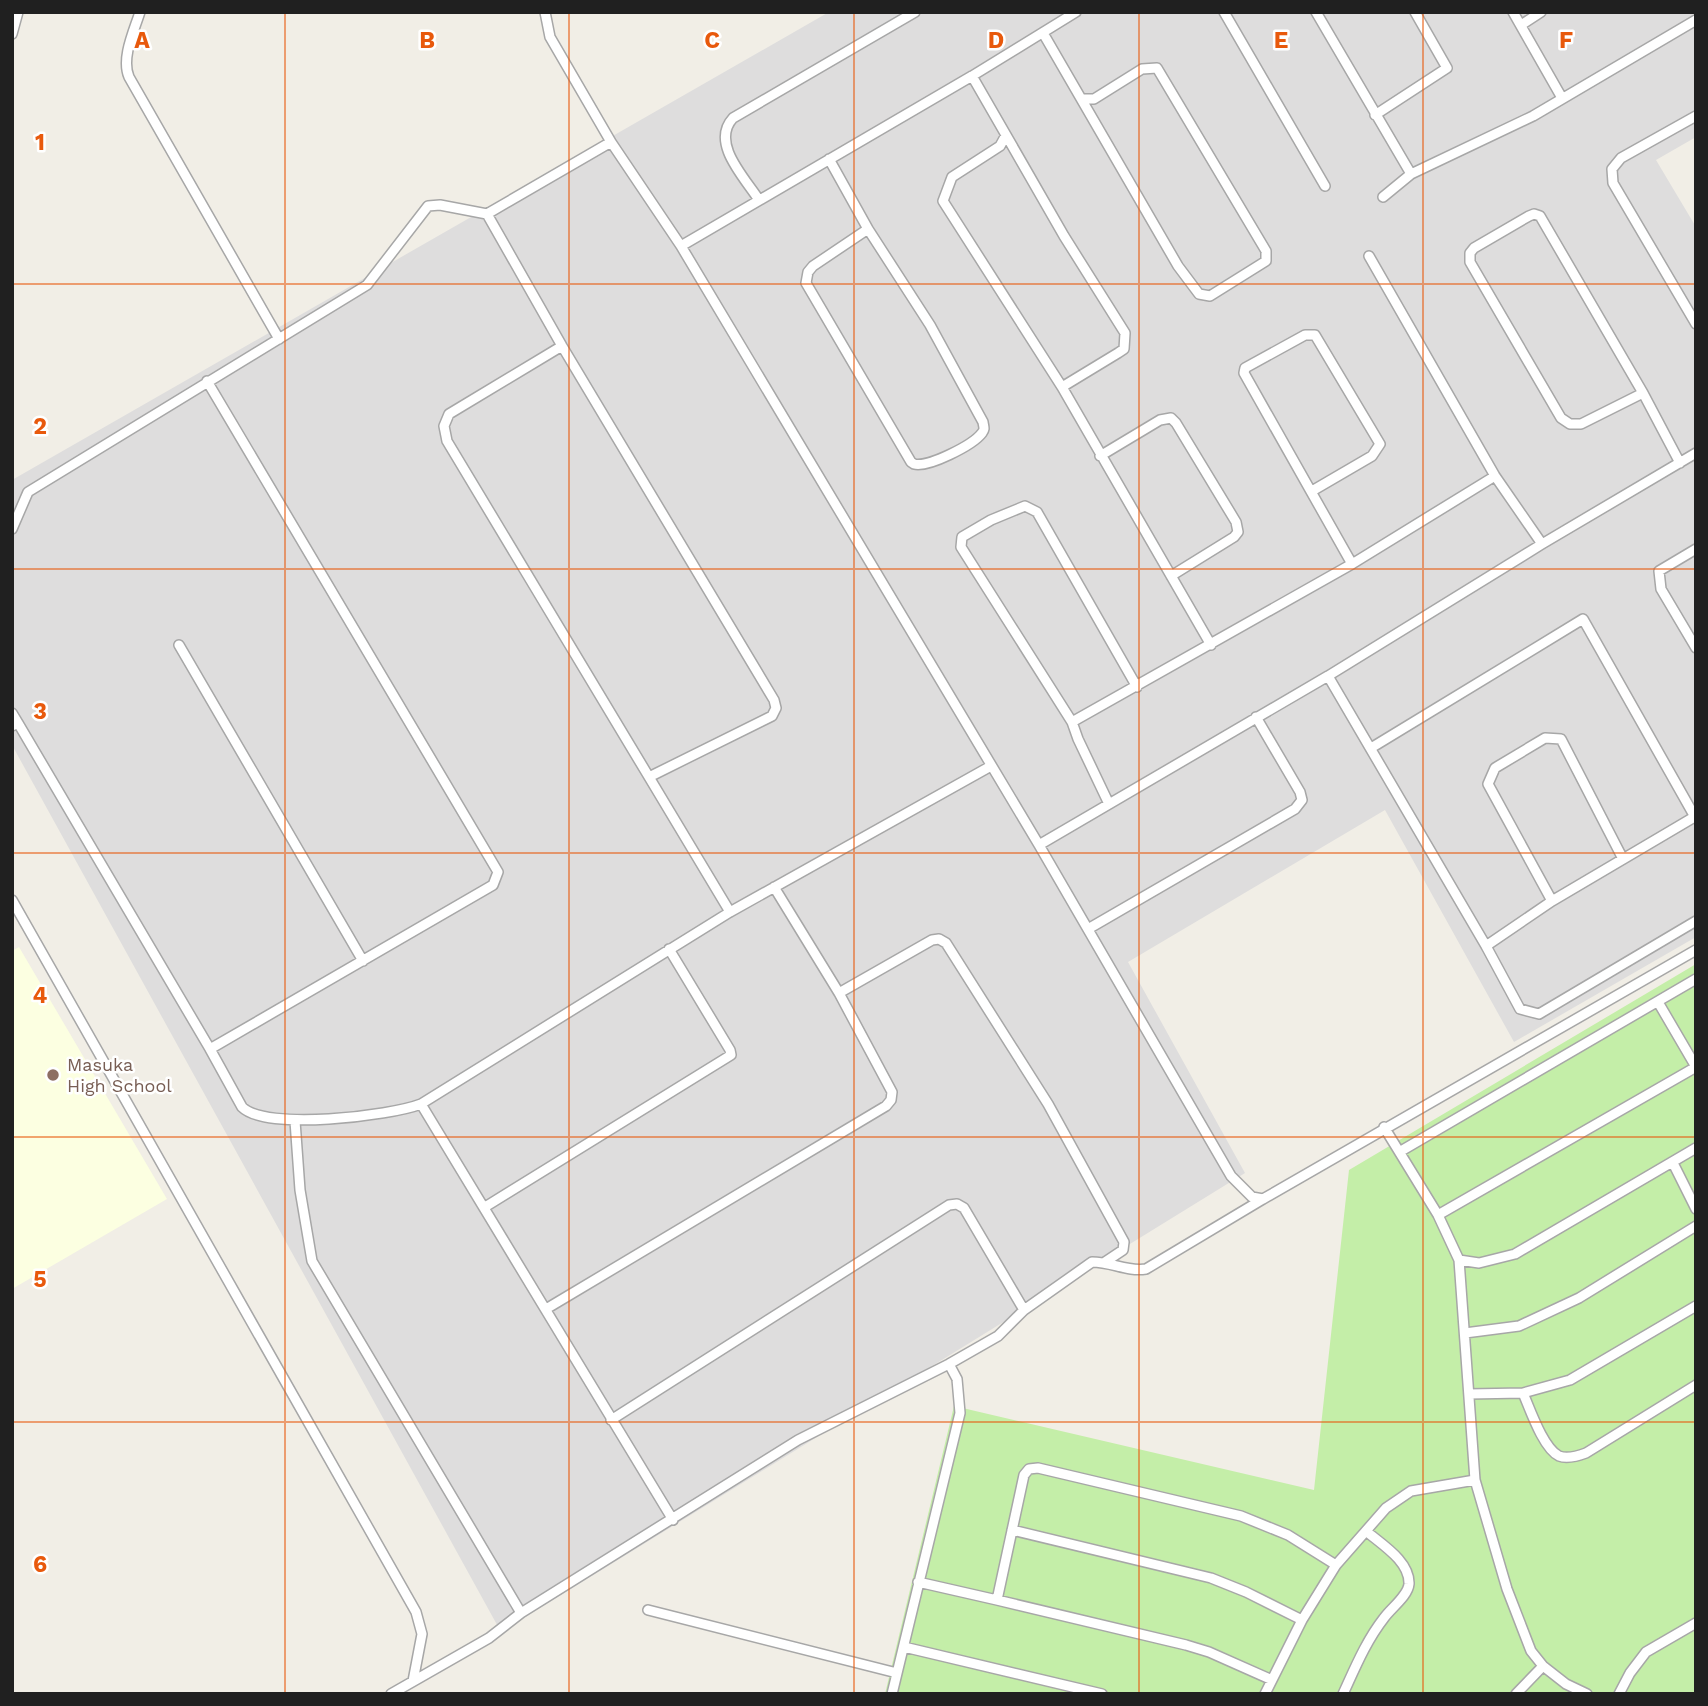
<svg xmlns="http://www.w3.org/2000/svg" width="1708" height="1706" font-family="'Work Sans',sans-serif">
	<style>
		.residential { fill: #dedddd }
		.education { fill: #fcffe1 }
		.grass { fill: #c4eea8 }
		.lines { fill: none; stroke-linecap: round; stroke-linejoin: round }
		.minor-casing { stroke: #a7a7a7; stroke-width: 12 }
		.minor { stroke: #fff; stroke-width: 9 }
		.grid { fill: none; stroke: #e8590c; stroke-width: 2; stroke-opacity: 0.55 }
		.education-dot { fill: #8d6e63; stroke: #fff; stroke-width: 2.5 }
		.labels { text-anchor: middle; stroke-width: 5; stroke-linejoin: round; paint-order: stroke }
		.education-label { font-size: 18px; fill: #785e54; stroke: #fff; text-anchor: start }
		.grid-label { font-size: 23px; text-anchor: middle; font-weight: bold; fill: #e8590c; stroke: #fff; stroke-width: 5; stroke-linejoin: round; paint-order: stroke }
	</style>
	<rect width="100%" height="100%" fill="#f1eee6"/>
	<!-- residential -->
	<path class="residential" d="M829,12H1696V137L1656,160L1696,227V937L1514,1042L1385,810L1128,962L1245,1173L501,1632L12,745V480Z"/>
	<!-- education -->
	<path class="education" d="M19,947L167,1199L12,1289V951Z"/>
	<!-- grass -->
	<path class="grass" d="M1696,964V1694H885L954,1406L1314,1490L1349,1170Z"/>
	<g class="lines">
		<!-- minor casing -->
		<g class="minor-casing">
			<path id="minor" d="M140,12C134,31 121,58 129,77L279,339
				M545,12L550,37L611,142L681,246L1039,845L1231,1176L1252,1197L1263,1199L1696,950
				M1224,12L1325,186
				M1316,12L1411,174
				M1513,12L1562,98
				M1521,25L1541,12
				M1043,33L1178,266L1199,294L1210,296L1266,261V251L1157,68L1142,69L1094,99H1082
				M12,34L18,12
				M972,76L1006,135L1000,146L952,177L943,201L1062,387L1211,645
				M1375,115L1447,68L1415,12
				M1696,116L1621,158L1612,169L1613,183L1696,324
				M1006,135L1064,236L1125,333L1124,349L1118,353L1062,387
				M611,142L487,214L562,346L774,700L776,708L772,716L649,777L730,912
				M829,159L868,229L930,325L983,422C984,428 985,429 982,433C973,445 928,468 914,464L911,462L806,283L808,272L813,266L868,229
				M1383,197L1411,174L1533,116L1696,20
				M759,200C745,178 710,143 733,118L915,12
				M681,246L972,76L1076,12
				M1369,256L1495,476L1542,544
				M562,346L449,414L444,426L447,441L649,777
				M207,381L498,872L493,885L210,1049
				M1643,393L1581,424H1570L1561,418L1470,262V253L1474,248L1529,216L1534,214L1540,216L1643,393L1680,463
				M1100,456L1160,420L1171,418L1176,423L1236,522L1238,532L1234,537L1171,576
				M1312,491L1372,456L1380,444L1315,335H1305L1245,368L1244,373L1352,564
				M12,529L28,492L367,285L428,206L440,205L487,214
				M1696,549L1659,571L1661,589L1696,648
				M179,645L363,961
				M1328,676L1486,946L1520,1009L1539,1014L1696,921
				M12,713L18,723
				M1072,722L961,547L962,537L991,520L1025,506L1037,512L1137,687
				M12,726L18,723L210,1049L242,1107C266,1131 390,1116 421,1104
				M1371,748L1583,619L1695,817
				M1109,804L1078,739L1072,722L1352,564L1495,476
				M1039,845L1328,676L1542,544L1696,453
				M12,900L416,1612L422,1634L413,1681
				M1552,901L1488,784L1495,768L1545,738L1561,739L1623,859
				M1088,929L1295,809L1302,800L1300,792L1256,717
				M1486,946L1552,901L1696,816
				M839,993L932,940L939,939L946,943L1048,1104L1124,1242L1123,1250L1105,1262
				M295,1121L300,1190L312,1261L521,1613
				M1384,1127L1438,1215L1459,1260L1475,1480L1507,1589L1531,1651L1543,1666L1566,1684L1587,1694
				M1401,1151L1696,979
				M1673,1163L1696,1209
				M485,1207L731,1055L730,1050L669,949
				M1438,1215L1696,1067L1658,1002
				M1459,1260L1479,1263L1515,1254L1696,1148
				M546,1309L886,1106L891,1100L892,1092L839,993L774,887
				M1024,1310L1092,1262C1112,1262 1127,1272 1146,1269L1263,1199
				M1465,1333L1519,1326L1579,1298L1696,1226
				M1523,1393C1530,1409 1543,1448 1559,1456C1567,1459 1578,1456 1586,1453L1696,1385
				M1469,1394L1523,1393L1570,1380L1696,1306
				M673,1520L421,1104L730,912L991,766
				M1012,1530L1211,1578L1246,1592L1302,1620
				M918,1582L997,1600L1024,1475L1029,1469L1038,1468L1241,1516L1288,1535L1336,1565
				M997,1600L1186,1645L1209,1652L1272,1680
				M648,1610L897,1673
				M904,1647L1102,1694
				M391,1694L489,1638L521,1613L798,1440L949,1364L998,1336L1024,1310L964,1208L957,1204L949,1205L611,1420
				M892,1694L960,1413L957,1379L949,1364
				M1265,1694L1302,1620L1336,1565L1386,1508L1411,1491L1475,1480
				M1343,1694C1355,1668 1366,1641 1384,1618C1391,1608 1408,1596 1409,1584C1410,1561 1381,1544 1366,1531
				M1516,1694L1543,1666
				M1619,1694L1630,1673L1646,1652L1696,1623"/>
		</g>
		<!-- minor -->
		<use href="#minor" class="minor"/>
	</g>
	<!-- grid -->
	<path class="grid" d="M285,12V1694M569,12V1694M854,12V1694M1139,12V1694M1423,12V1694M12,284H1696M12,569H1696M12,853H1696M12,1137H1696M12,1422H1696"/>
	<!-- markers -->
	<circle class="education-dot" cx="53" cy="1075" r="7"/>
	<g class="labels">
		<!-- education labels -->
		<g class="education-label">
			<text x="67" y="1071">Masuka<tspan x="67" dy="21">High School</tspan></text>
		</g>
	</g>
	<g class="grid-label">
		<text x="142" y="48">A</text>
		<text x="427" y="48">B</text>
		<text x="712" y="48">C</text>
		<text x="996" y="48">D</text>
		<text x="1281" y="48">E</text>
		<text x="1566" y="48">F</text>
		<text x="40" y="150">1</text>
		<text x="40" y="434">2</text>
		<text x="40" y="719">3</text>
		<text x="40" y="1003">4</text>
		<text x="40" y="1287">5</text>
		<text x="40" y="1572">6</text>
	</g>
	<!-- border -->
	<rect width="1708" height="1706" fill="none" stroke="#202020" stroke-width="28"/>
</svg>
